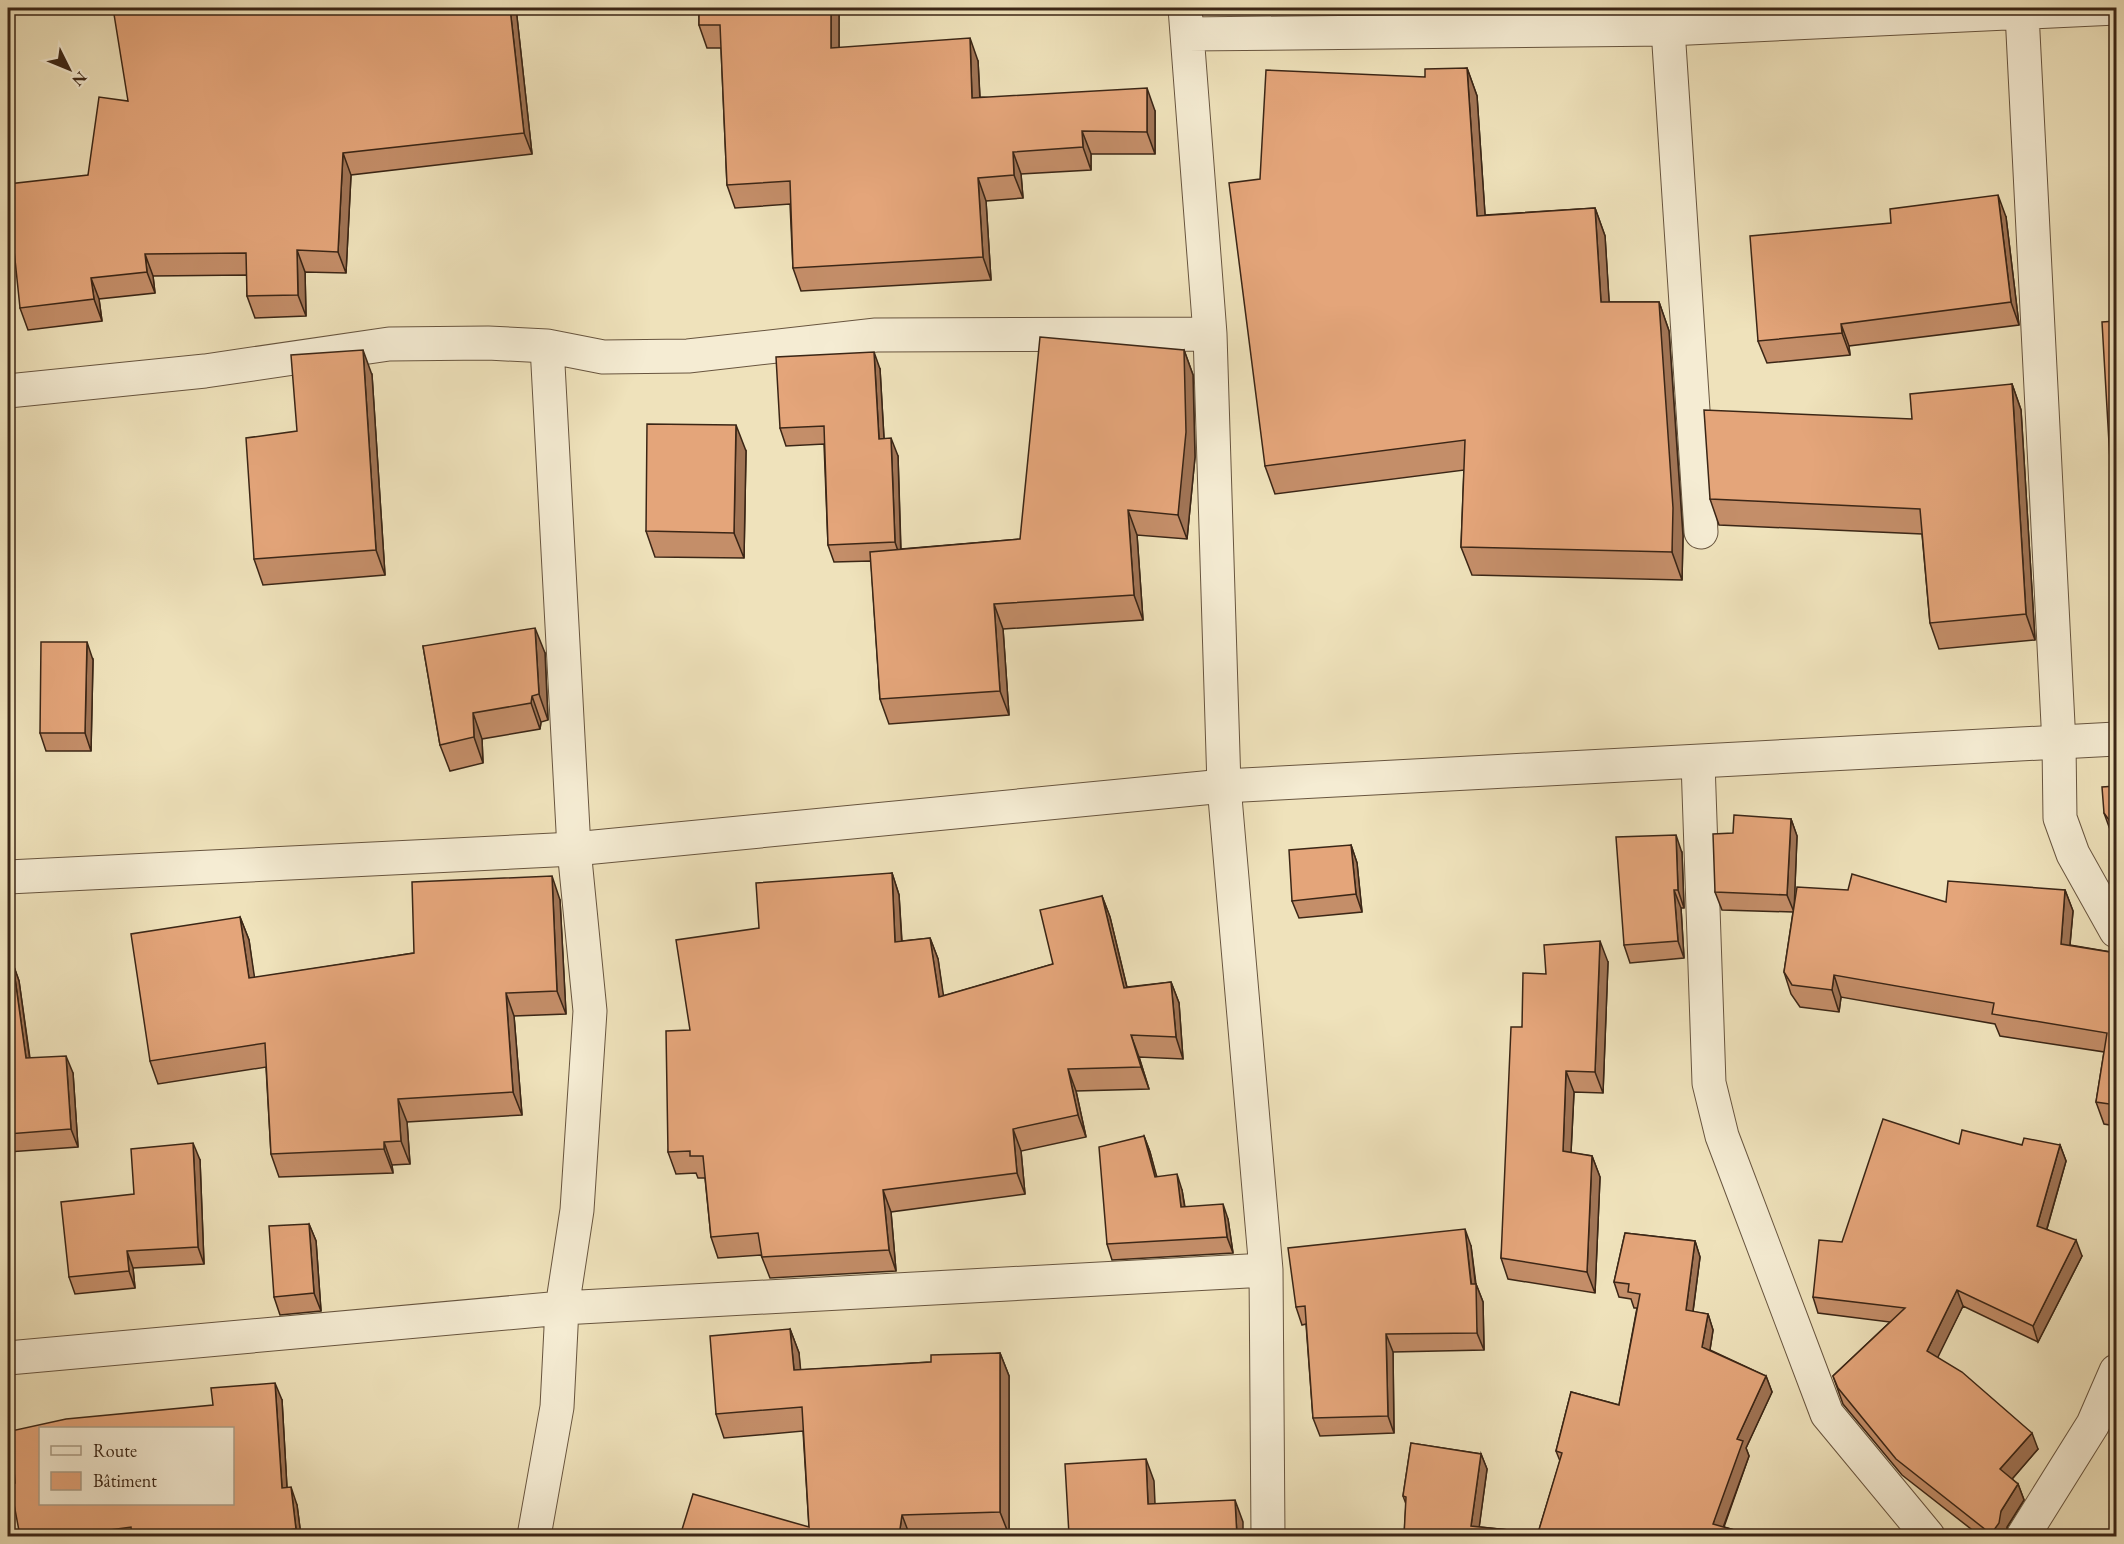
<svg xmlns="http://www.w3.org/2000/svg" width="2124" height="1544" font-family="'EB Garamond',serif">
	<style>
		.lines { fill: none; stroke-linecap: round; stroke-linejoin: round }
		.minor-casing { stroke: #68553f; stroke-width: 35 }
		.tertiary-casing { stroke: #68553f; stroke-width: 35 }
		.minor { stroke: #f5ecd3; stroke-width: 33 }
		.tertiary { stroke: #f5ecd3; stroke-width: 33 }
		.wall { fill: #c48e69; stroke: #3b2616; stroke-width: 1.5 }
		.shaded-wall { fill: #a07455; stroke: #3b2616; stroke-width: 1.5 }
		.building { fill: #e4a57a; stroke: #3b2616; stroke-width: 1.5; fill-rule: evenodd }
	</style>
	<rect width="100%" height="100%" fill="#efe2bb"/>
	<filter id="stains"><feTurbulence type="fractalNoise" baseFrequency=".00333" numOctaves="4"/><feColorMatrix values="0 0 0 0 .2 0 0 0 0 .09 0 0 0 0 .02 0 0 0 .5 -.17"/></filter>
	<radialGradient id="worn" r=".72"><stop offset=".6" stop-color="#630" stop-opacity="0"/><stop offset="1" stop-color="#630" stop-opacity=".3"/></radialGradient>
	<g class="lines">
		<!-- minor casing -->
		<g class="minor-casing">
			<path id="minor" d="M1185,8L1210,334L1224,786L1266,1270L1268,1536
				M2022,13L2059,744L2060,818L2073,854L2116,931
				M1668,29L1701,532
				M1188,34L1668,29L2116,8
				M8,391L205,371L389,344L488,343L547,346L603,357L688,356L876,335L1210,334
				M1698,762L1709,1083L1722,1136L1827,1414L1928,1536
				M8,1358L562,1308L1266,1270
				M534,1536L557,1407L562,1308L577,1210L590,1011L574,849L547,346
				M2023,1536L2093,1424L2116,1371"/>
		</g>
		<!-- tertiary casing -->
		<g class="tertiary-casing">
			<path id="tertiary" d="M8,877L574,849L1224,786L2116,739"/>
		</g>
		<!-- minor -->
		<use href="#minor" class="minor"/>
		<!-- tertiary -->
		<use href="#tertiary" class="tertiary"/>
	</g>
	<!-- wall -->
	<path class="wall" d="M516,8L532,154L351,175L346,273L305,272L306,316L255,318L247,296V275L153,276L155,293L99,299L102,321L28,330L20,308L88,175L128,101Z
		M699,8H839V48L978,61L980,97L1155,111V154H1091V170L1021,174L1023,198L986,201L991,280L801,291L793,268L790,204L735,208L727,185L721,48H707L699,25Z
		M1546,8H1620L1588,11L1548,12Z
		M1467,68L1477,96L1485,215L1595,208L1605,236L1609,302H1659L1669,331L1683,536L1682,580L1472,575L1461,547L1464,470L1275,494L1265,466L1425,77Z
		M2006,217L2019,325L1849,346L1850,355L1767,363L1758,341Z
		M2116,321V476L2110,460Z
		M1184,350L1193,375L1195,457L1187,539L1137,535L1143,620L1003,629L1009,715L889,724L880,699L871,561L834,562L828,545L824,444L786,446L780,428L880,369L884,438L898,456L901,549L1020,539Z
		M372,375L385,575L263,585L254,559Z
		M2012,384L2021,410L2035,640L1939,649L1930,623L1922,534L1719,525L1710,499L1912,419Z
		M746,451L744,558L655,557L646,531Z
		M423,646L545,653L548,720L541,722L540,729L482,739L483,763L450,771L440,745Z
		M93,660L91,751H46L40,733Z
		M2116,786V841L2112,835L2104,813Z
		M1791,819L1797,836L1794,908L1946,902L2065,890L2073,911L2070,945L2116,953V1126L2104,1124L2096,1102L2104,1052L2000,1036L1995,1024L1841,997L1839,1012L1800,1007L1791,994L1784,972L1793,912L1722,910L1715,892L1733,833Z
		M1351,845L1357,863L1362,912L1299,918L1292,901Z
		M1682,853L1684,908H1681L1684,958L1630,963L1624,945Z
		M892,873L899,895L902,941L930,938L938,959L943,996L1053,964L1102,896L1110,917L1127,987L1171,982L1179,1003L1183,1059L1139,1057L1149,1089L1076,1091L1086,1137L1021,1151L1025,1194L891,1212L896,1271L770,1278L761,1255L718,1258L711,1237L705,1178H698L696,1173L676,1174L668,1152L690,1030L759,928Z
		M560,900L566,1014L514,1016L522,1115L407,1122L410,1164L392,1165L393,1173L279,1177L271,1154L266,1067L158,1084L150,1061L240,917L249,940L254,978L414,953Z
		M1608,962L1603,1093L1574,1092L1571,1153L1592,1156L1600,1177L1595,1293L1508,1279L1501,1258L1522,1027L1546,974Z
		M8,964H13L19,981L30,1058L73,1073L78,1147L8,1152Z
		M1144,1136L1150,1152L1156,1176L1182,1190L1185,1207L1228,1219L1233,1253L1112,1260L1107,1244Z
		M1959,1144L2060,1145L2066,1161L2047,1229L2082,1256L2038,1342L1963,1306L1937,1357L2038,1449L2012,1479L2018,1484L2024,1500L2007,1527L2006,1536H1980L1902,1475L1843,1404L1833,1376L1890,1322L1818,1313L1813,1297L1842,1242Z
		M200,1160L204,1264L133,1268L135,1288L75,1294L69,1277L134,1194Z
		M309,1224L316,1241L321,1311L280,1315L274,1297Z
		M1625,1233L1695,1241L1700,1257L1693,1312L1708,1314L1713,1330L1710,1350L1766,1376L1772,1392L1746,1448L1749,1456L1724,1527L1755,1536H1404L1406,1504L1403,1496L1411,1443L1481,1454L1487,1469L1479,1527L1538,1533L1560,1461L1556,1451L1571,1392L1619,1405L1637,1308H1634L1631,1299L1619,1297L1614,1282Z
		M1471,1246L1476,1284L1483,1302L1484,1350L1393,1352L1394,1433L1320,1436L1313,1418L1306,1324L1302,1325L1296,1307Z
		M790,1329L799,1353L800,1370L931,1362L1000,1353L1009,1376V1535L968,1536H680L809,1527L803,1431L724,1438L716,1414Z
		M282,1400L287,1488L297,1505L301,1536H20L15,1483Z"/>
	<!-- shaded-wall -->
	<path class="shaded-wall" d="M510,8H516L532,154L524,133Z
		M831,8H839V71L831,48Z
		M970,38L978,61L981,121L972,98Z
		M1467,68L1477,96L1487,244L1477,216Z
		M1147,88L1155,111V154L1147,132Z
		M1082,131L1091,154V170L1083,147Z
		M1013,152L1021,174L1023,198L1014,175Z
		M343,153L351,175L346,273L338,252Z
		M978,178L986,201L991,280L983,257Z
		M1998,195L2006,217L2019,325L2011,302Z
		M1595,208L1605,236L1611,331L1601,302Z
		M297,250L305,272L306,316L298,295Z
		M145,254L153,276L155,293L147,272Z
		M91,278L99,299L102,321L94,299Z
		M1659,302L1669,331L1683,536L1682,580L1672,552Z
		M1841,324L1849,346L1850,355L1842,333Z
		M363,350L372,375L385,575L376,550Z
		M1184,350L1193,375L1195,457L1187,539L1178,515Z
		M874,352L880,369L885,456L879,439Z
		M2012,384L2021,410L2035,640L2026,614Z
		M736,425L746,451L744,558L734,533Z
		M891,438L898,456L901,560L895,542Z
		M1128,510L1137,535L1143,620L1134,595Z
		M994,604L1003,629L1009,715L1000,691Z
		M535,628L545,653L548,720L539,694Z
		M87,642L93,660L91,751L85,733Z
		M532,696L541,722L540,729L531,703Z
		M473,713L482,739L483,763L474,737Z
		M1791,819L1797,836L1794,912L1787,895Z
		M1676,835L1682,853L1684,908L1678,890Z
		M1351,845L1357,863L1362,912L1356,894Z
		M892,873L899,895L903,964L895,942Z
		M552,876L560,900L566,1014L557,991Z
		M1674,890L1681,908L1684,958L1678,941Z
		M2065,890L2073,911L2068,965L2061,944Z
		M1102,896L1110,917L1132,1009L1124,988Z
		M240,917L249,940L258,1001L249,978Z
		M930,938L938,959L947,1019L939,997Z
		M1600,941L1608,962L1603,1093L1595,1072Z
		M13,964L19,981L32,1076L26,1058Z
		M1834,975L1841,997L1839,1012L1832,990Z
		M1171,982L1179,1003L1183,1059L1176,1037Z
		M506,993L514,1016L522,1115L513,1092Z
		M1131,1035L1139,1057L1149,1089L1141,1067Z
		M66,1056L73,1073L78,1147L71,1129Z
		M1068,1069L1076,1091L1086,1137L1078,1115Z
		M1566,1071L1574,1092L1570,1172L1563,1151Z
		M398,1099L407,1122L410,1164L401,1141Z
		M1013,1129L1021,1151L1025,1194L1017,1173Z
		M1144,1136L1150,1152L1161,1192L1155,1177Z
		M384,1142L392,1165L393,1173L384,1149Z
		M193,1143L200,1160L204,1264L198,1247Z
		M2060,1145L2066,1161L2043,1242L2037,1226Z
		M1592,1156L1600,1177L1595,1293L1587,1272Z
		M1177,1174L1182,1190L1187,1223L1181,1207Z
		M883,1190L891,1212L896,1271L889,1250Z
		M1223,1204L1228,1219L1233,1253L1227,1237Z
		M309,1224L316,1241L321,1311L314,1293Z
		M1465,1229L1471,1246L1476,1289V1284L1483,1302L1484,1350L1477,1333Z
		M2076,1240L2082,1256L2038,1342L2033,1326Z
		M1695,1241L1700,1257L1691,1326L1686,1310Z
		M127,1251L133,1268L135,1288L129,1271Z
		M1957,1290L1963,1306L1933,1367L1927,1351Z
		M1708,1314L1713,1330L1708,1362L1702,1347Z
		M790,1329L799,1353L803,1394L794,1370Z
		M1386,1334L1393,1352L1394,1433L1388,1416Z
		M1000,1353L1009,1376V1535L1000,1512Z
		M1766,1376L1772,1392L1746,1448L1749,1456L1720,1536L1713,1524L1737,1439Z
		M275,1383L282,1400L288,1506L282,1488Z
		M2032,1433L2038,1449L2006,1486L2000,1469Z
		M1481,1454L1487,1469L1478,1536L1471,1526Z
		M1146,1459L1154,1481L1156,1526L1148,1504Z
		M2018,1484L2024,1500L2007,1527L2006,1536H1992L1991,1534L2001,1511Z
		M291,1487L297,1505L301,1536H298L296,1529Z
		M1235,1500L1243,1522V1536H1237Z
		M902,1515L910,1536H899Z"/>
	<!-- building -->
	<path class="building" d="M113,8H510L524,133L343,153L338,252L297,250L298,295L247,296L246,253L145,254L147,272L91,278L94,299L20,308L8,192V184L88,175L99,97L128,101Z
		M699,8H831V48L970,38L972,98L1147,88V132L1082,131L1083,147L1013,152L1014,175L978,178L983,257L793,268L790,181L727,185L720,25H699Z
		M1467,68L1477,216L1595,208L1601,302H1659L1673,508L1672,552L1461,547L1465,440L1265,466L1229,183L1260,179L1266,70L1425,77V69Z
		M1998,195L2011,302L1841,324L1842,333L1758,341L1750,236L1891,223L1890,209Z
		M2116,321V460H2110L2102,322Z
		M1040,337L1184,350L1186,432L1178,515L1128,510L1134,595L994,604L1000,691L880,699L870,552L1020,539Z
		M363,350L376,550L254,559L246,438L297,431L291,355Z
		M874,352L879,439L891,438L895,542L828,545L824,426L780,428L776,357Z
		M2012,384L2026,614L1930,623L1920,509L1710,499L1704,410L1912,419L1910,394Z
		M647,424L736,425L734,533L646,531Z
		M535,628L539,694L532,696L531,703L473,713L474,737L440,745L423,646Z
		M41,642H87L85,733H40Z
		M2116,786V830L2104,813L2102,787Z
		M1734,815L1791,819L1787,895L1715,892L1713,834L1733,833Z
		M1676,835L1678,890H1674L1678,941L1624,945L1616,837Z
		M1351,845L1356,894L1292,901L1289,850Z
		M892,873L895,942L930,938L939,997L1053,964L1040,910L1102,896L1124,988L1171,982L1176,1037L1131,1035L1141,1067L1068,1069L1078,1115L1013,1129L1017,1173L883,1190L889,1250L762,1257L758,1233L711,1237L703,1156H690V1151L668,1152L666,1031L690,1030L676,940L759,928L756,883Z
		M1852,874L1946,902L1948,881L2065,890L2061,944L2116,953V1105L2096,1102L2107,1033L1992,1014L1994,1003L1834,975L1832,990L1792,985L1784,972L1797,887L1848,890Z
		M552,876L557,991L506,993L513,1092L398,1099L401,1141L384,1142V1149L271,1154L265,1043L150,1061L131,934L240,917L249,978L414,953L412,882Z
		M1600,941L1595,1072L1566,1071L1563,1151L1592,1156L1587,1272L1501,1258L1511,1027H1522L1523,973L1546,974L1544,945Z
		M8,964H13L26,1058L66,1056L71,1129L8,1134Z
		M1883,1119L1959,1144L1962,1130L2022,1145L2024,1138L2060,1145L2037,1226L2076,1240L2033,1326L1957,1290L1927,1351L1962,1372L2032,1433L2000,1469L2018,1484L2001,1511L1999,1523L1991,1534L1896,1459L1838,1388L1833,1376L1905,1308L1813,1297L1819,1240L1842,1242Z
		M1144,1136L1155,1177L1177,1174L1181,1207L1223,1204L1227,1237L1107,1244L1099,1147Z
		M193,1143L198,1247L127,1251L129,1271L69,1277L61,1202L134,1194L131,1149Z
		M309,1224L314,1293L274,1297L269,1226Z
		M1465,1229L1471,1284H1476L1477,1333L1386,1334L1388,1416L1313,1418L1305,1306L1296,1307L1288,1248Z
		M1625,1233L1695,1241L1686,1310L1708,1314L1702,1347L1766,1376L1737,1439L1743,1441L1713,1524L1755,1536H1404L1406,1497L1403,1496L1411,1443L1481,1454L1471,1526L1538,1533L1562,1453L1556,1451L1571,1392L1619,1405L1640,1294L1628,1292L1629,1284L1614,1282Z
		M790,1329L794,1370L931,1362V1355L1000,1353V1512L902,1515L899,1536H680L693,1494L809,1527L802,1407L716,1414L710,1336Z
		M275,1383L282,1488L291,1487L296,1529L245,1536H132L131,1527L65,1536H20L10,1483H15L11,1431L66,1419L213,1405L211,1388ZM40,1428H232V1503H40Z
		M1146,1459L1148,1504L1235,1500L1237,1536H1076V1535H1069L1065,1464Z
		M1812,1534L1822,1536H1811Z"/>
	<!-- margin -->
	<rect width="2124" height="1544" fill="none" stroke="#efe2bb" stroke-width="30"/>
	<rect x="9" y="9" width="2106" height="1526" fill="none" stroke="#3b2616" stroke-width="3"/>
	<rect x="15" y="15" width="2094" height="1514" fill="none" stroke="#3b2616" stroke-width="1.5"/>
	<!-- legend -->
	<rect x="39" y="1427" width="195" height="78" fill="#f5ecd3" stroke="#ab9d87" stroke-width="1.5"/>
	<rect x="51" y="1446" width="30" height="9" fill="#f5ecd3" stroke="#ab9d87" stroke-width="1.5"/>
	<text x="93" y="1457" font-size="18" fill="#3b2616">Route</text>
	<rect x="51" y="1472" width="30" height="18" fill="#e4a57a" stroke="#ab9d87" stroke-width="1.5"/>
	<text x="93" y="1487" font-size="18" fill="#3b2616">Bâtiment</text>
	<!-- north arrow -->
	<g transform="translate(69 69) rotate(133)" stroke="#f5ecd3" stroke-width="4.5" paint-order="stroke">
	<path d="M0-4.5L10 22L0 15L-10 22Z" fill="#3b2616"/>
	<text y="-9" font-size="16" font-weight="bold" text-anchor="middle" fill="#3b2616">N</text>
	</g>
	<rect width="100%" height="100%" filter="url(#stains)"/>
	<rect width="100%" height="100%" fill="url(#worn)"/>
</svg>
